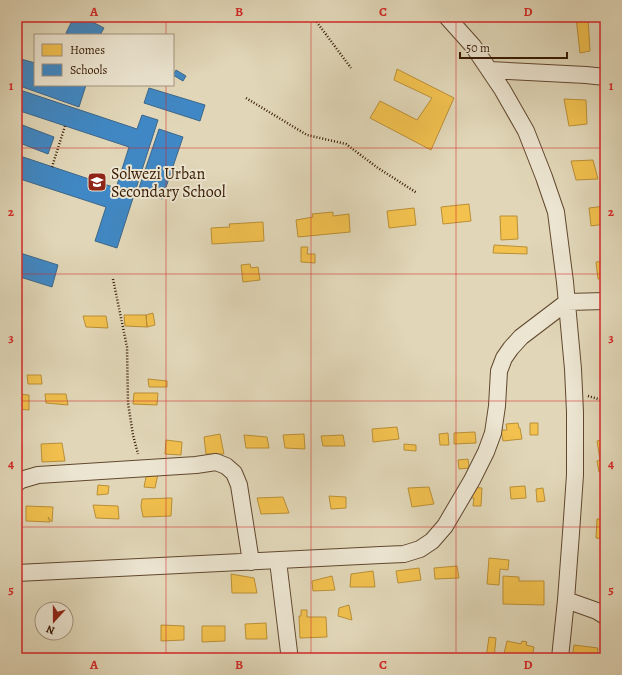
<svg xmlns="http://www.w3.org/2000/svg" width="622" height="675" font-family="Alegreya,serif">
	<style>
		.homes { fill: #f2c14e; stroke: #ba8f37 }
		.schools { fill: #3f88c5; stroke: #3c678a }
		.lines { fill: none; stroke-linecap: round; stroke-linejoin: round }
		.street-casing { stroke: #61482f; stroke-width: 18 }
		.path { stroke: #361901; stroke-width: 2.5; stroke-dasharray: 1 2; stroke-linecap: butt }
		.street { stroke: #ece5d1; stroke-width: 16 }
		.grid { fill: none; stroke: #d62828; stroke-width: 1; stroke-opacity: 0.55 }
		.labels { text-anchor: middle; stroke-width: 4; stroke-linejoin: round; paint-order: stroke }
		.poi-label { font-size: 16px; fill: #361901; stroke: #ece5d1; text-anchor: start }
		.neatline { fill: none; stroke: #d62828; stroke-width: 1.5 }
		.grid-label { font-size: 13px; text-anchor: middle; font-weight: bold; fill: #d62828 }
	</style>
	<rect width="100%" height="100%" fill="#e1d7b8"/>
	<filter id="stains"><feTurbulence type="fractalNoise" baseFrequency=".005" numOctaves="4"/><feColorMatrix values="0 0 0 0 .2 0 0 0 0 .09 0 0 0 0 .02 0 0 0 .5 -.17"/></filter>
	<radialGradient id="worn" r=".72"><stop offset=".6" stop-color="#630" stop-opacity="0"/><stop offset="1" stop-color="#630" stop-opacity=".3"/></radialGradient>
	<!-- homes -->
	<path class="homes" d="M576,17H588L590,51L580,53Z
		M397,69L454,98L431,150L370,118L380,101L417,120L432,98L394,80Z
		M564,99L586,100L587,124L569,126Z
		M593,160L598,179L576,180L571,161Z
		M469,204L471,221L443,224L441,207Z
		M605,206V224L591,226L589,208Z
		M414,208L416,225L389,228L387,211Z
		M333,212V216L349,214L350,232L298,237L296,220L313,217L312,214Z
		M500,216H517L518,239L501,240Z
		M263,222L264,241L212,244L211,228L230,227L229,224Z
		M605,238V245H603L602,239Z
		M494,245L527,247V254L493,253Z
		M301,247H308L307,254H315V263L301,262Z
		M605,261V278L598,279L596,262Z
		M250,264L251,268L258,267L260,280L243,282L241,265Z
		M153,313L155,325L147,327L146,315Z
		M601,314H605V331H603Z
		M124,315H146L147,327L125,326Z
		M83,316H106L108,328L86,327Z
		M27,375H41L42,384H28Z
		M148,379L167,381V387H149Z
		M134,393H158L157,405L133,404Z
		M17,394L29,395V410L17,409Z
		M45,394H66L68,405L46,403Z
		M518,423L519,428H520L522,439L503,441L501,430H507L506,424Z
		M530,423H538V435H530Z
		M397,427L399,439L373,442L372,429Z
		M475,432L476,443L454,444V433Z
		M448,433L449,445H440L439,434Z
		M220,434L224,454H206L204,437Z
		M304,434L305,449L285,448L283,435Z
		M244,435L267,437L269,448H246Z
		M343,435L345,446H323L321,436Z
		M605,439V488L602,472H599L597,461L600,460L597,441Z
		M166,440L182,442L181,455L165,454Z
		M62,443L65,461L42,462L41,444Z
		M22,444V459L17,460V445Z
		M404,444L416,445V451L404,450Z
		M468,459L469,468L459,469L458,460Z
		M147,472L158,474L155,488L144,487Z
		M98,485L109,486L108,494L97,495Z
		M525,486L526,498L511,499L510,487Z
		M429,487L434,504L412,507L408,488Z
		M470,487L482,488L481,506H473L474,498H469Z
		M543,488L545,501L537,502L536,489Z
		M329,496L346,497V508L331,509Z
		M283,497L289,513L261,514L257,498Z
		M172,498L171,516L143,517L141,506L142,499Z
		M93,505L118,506L119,519L96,518Z
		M26,506L53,507L52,522L48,517L50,522L26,521Z
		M597,519H605V539L596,538Z
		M489,558L509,560L508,570L500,569L499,585L487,584Z
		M457,566L459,578L435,579L434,568Z
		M419,568L421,580L398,583L396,571Z
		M373,571L375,587H350L351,574Z
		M231,574L254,578L257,593H232Z
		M332,576L335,590L313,591L312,581Z
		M503,576L519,577V581H544V605L503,604Z
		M349,605L352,620L338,616L339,608Z
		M301,610H307V617H326L327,637L300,638L299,616H301Z
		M266,623L267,639H246L245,624Z
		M161,625L184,626V640L161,641Z
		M202,626H225V641L202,642Z
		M489,637L496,638L494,658H486Z
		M507,641L521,644L522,641L527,642L526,645L534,647L532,658H503Z
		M574,645L598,648L597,658H572Z
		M361,653V658H354L353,656Z"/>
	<!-- schools -->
	<path class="schools" d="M74,17H83L104,28L100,35H70L66,33Z
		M21,59L35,63V85H86L79,107L17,85V70Z
		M176,70L186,76L183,81L173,75Z
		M149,88L205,105L200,121L144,103Z
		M17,89L137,129L142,115L158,120L117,248L95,241L106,207L17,178V155L116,188L129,147L17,110Z
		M17,123L54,137L48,154L17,142Z
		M159,129L183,137L162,199L138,191Z
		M17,252L58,265L52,287L17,276Z"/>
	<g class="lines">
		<!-- street casing -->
		<g class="street-casing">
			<path id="street" d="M447,17L473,46L502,89L526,131L544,177L556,212L565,282L573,369L575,412V475L571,533L566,600L560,658
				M489,70L586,75L605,77
				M17,483L21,480L38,475L196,465L216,462L226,466L234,473L239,485L251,562
				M278,561L289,652V658
				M17,573L381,555L404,554L420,549L432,541L445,526L472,480L486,452L493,433L497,406L499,371L504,358L511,348L521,337L567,302L605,301
				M566,600L597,611L605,616"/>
		</g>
		<!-- path -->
		<path class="path" d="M313,17L351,68
			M246,98L307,135L346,144L378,168L417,193
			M52,167L65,126
			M113,279L127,347L128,403L133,435L138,454
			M588,396L605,401"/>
		<!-- street -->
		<use href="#street" class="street"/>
	</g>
	<!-- grid -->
	<path class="grid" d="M166,17V35M311,17V658M456,17V658M166,85V658M17,148H605M17,274H605M17,401H605M17,527H605"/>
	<!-- icons -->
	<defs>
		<g id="school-square" transform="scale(1)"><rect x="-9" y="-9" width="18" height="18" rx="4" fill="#8f2418" stroke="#ece5d1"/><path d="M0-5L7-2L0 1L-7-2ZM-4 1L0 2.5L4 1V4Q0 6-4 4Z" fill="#fff"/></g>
	</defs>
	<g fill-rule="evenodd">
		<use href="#school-square" x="97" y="182"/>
	</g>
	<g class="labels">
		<!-- poi labels -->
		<g class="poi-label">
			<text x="111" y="179">Solwezi Urban<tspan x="111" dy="18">Secondary School</tspan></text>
		</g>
	</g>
	<!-- margin -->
	<rect width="622" height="675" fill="none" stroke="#e1d7b8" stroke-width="44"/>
	<!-- legend -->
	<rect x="34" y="34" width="140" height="52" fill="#ece5d1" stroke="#a3937e"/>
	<rect x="42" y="44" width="20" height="12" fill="#f2c14e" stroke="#a3937e"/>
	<text x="70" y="54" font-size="12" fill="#361901">Homes</text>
	<rect x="42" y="64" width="20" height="12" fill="#3f88c5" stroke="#a3937e"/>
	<text x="70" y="74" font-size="12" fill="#361901">Schools</text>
	<!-- north arrow -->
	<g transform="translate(54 621) rotate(201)"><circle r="19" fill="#ece5d1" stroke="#a3937e"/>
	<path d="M0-3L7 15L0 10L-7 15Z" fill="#8f2418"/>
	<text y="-6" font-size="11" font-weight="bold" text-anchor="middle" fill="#361901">N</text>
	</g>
	<!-- scale -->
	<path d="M460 52v6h107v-6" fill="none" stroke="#361901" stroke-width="2"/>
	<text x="466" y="52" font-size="12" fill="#361901" stroke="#ece5d1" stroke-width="3" paint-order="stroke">50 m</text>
	<rect x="22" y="22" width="578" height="631" class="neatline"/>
	<g class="grid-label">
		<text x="94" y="16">A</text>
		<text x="239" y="16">B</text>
		<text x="383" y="16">C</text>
		<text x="528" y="16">D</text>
		<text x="11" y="90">1</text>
		<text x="611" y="90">1</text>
		<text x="11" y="216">2</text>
		<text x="611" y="216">2</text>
		<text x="11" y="342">3</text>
		<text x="611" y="342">3</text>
		<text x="11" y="468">4</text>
		<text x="611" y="468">4</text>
		<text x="11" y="594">5</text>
		<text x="611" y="594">5</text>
		<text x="94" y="669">A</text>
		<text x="239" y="669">B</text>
		<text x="383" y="669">C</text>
		<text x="528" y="669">D</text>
	</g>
	<rect width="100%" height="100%" filter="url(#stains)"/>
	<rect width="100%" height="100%" fill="url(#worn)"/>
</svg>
